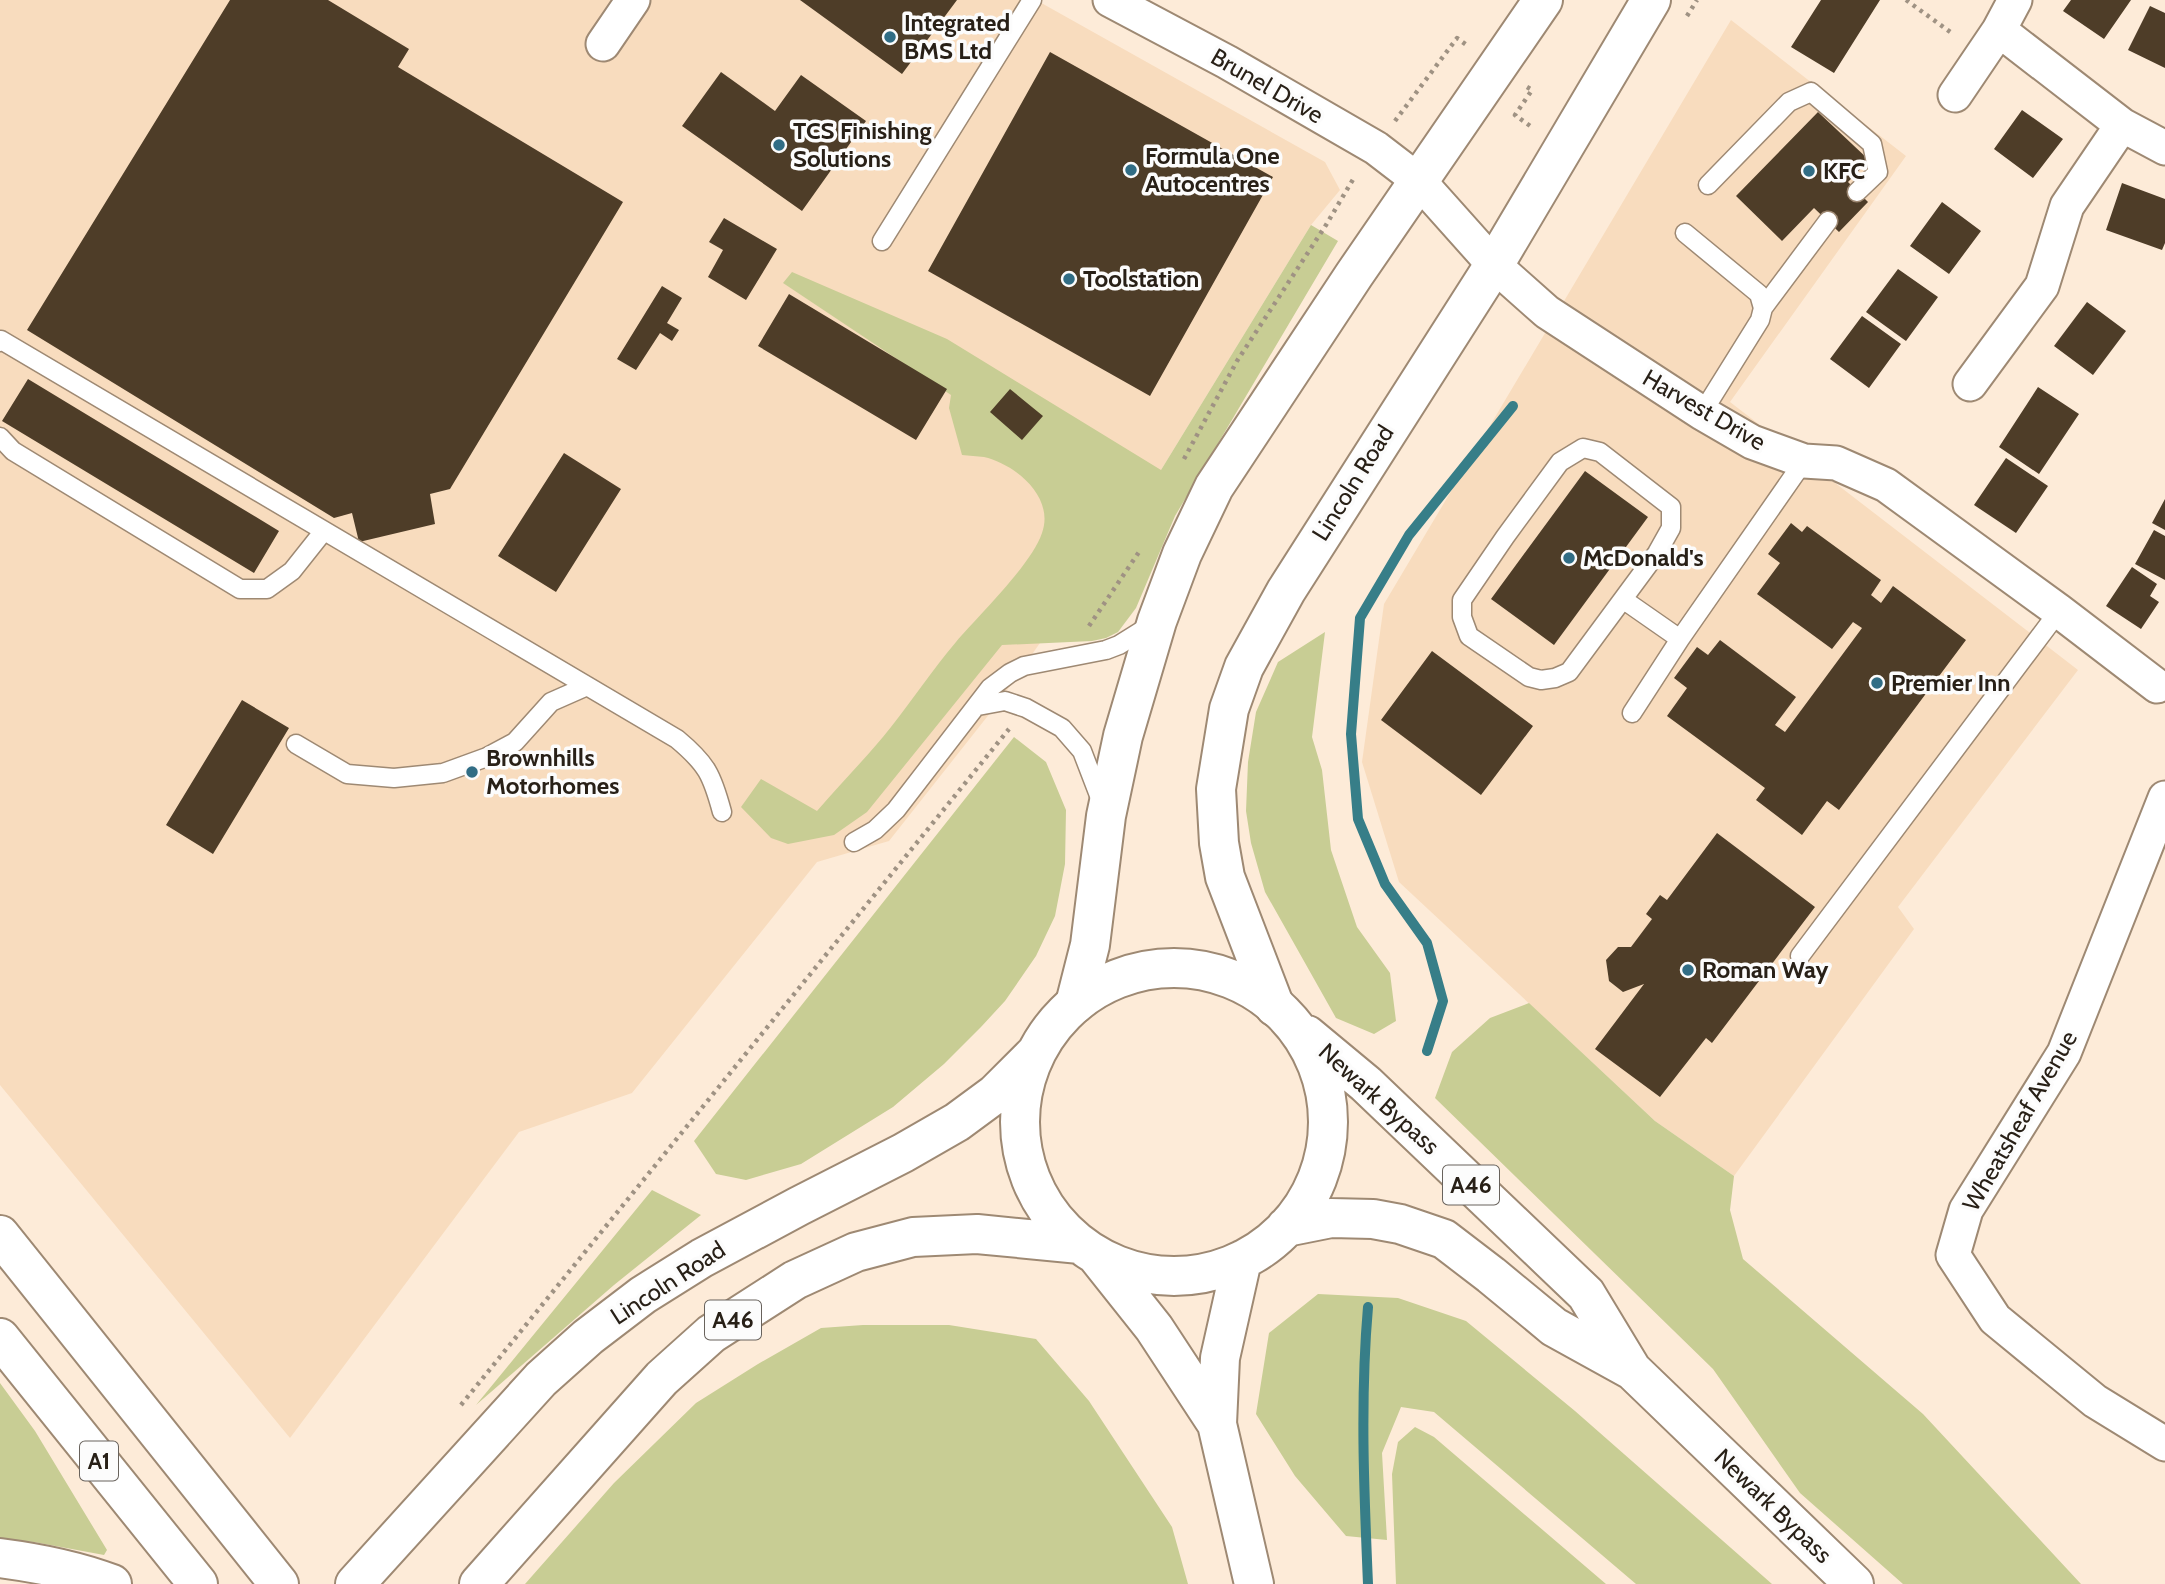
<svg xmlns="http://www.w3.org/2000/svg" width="2165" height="1584" font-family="Cabin,sans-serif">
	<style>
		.built { fill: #f8dcbe }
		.green { fill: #c8cd94 }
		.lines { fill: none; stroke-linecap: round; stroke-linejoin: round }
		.stream { stroke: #377e88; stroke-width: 10 }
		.building { fill: #4e3d28 }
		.lane-casing { stroke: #9e8973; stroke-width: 21 }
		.street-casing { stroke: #9e8973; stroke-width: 37 }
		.secondary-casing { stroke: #9e8973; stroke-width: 42 }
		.highway-casing { stroke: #9e8973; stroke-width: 42 }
		.path { stroke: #9f9283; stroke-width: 4.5; stroke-dasharray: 3.5 5; stroke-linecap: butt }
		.lane { stroke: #fff; stroke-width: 18 }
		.street { stroke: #fff; stroke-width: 33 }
		.secondary { stroke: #fff; stroke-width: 38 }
		.highway { stroke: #fff; stroke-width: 38 }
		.poi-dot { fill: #316d85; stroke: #fcfcfc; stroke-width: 2.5 }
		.labels { text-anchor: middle; stroke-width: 7; stroke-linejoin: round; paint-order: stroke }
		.shield { fill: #fcfcfc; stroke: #68625c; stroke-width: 2 }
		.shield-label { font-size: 23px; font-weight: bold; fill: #282017 }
		.poi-label { font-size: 24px; font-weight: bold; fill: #282017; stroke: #fcfcfc; text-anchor: start }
		.street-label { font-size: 24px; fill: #282017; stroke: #fcfcfc }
	</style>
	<rect width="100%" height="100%" fill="#fdebd8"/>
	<!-- built -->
	<path class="built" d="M0,0H1036L1325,162L1340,190L1311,225L1161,470L998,703L889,841L817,862L632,1093L519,1132L290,1438L0,1085Z
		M1731,20L1906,156L1730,402L2078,670L1898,907L1914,929L1734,1176L1655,1121L1399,882L1362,762L1384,604Z"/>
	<!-- green -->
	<path class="green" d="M1311,225L1338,241L1175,516L1136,608L1118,632L1106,638L1092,641L1002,645L867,812L834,835L788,844L771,838L741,807L761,779L817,811C841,783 868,756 891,727C913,699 933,669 956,642C979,615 1032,564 1042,533C1055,497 1015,464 984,457C977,456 969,456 962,455L949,408L951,395L783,283L792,272L947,339L1161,470Z
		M1325,632L1312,737L1322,770L1331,850L1357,927L1390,973L1396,1021L1374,1034L1336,1018L1265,892L1251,843L1246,811L1248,762L1256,712L1278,662Z
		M1014,737L1046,762L1066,810L1065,864L1055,916L1036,956L1005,1001L981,1027L944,1064L893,1107L801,1164L746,1180L716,1174L694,1141Z
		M1529,1003L1655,1121L1734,1176L1730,1210L1743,1259L1923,1414L2081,1584H1903L1800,1493L1713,1369L1435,1098L1452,1052L1490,1018Z
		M652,1190L701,1215L614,1285L476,1405Z
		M1318,1294L1398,1298L1466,1321L1575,1411L1772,1584H1636L1434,1412L1401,1407L1382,1453L1387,1540L1346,1536L1295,1476L1256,1414L1269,1333Z
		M863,1325H949L1036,1339L1089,1401L1172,1527L1188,1584H525L614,1483L696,1403L758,1364L821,1328Z
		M0,1383L35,1431L107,1550L104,1555L34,1542L0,1540Z
		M1415,1427L1434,1437L1606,1584H1396L1392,1474L1398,1442Z"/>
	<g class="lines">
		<!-- stream -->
		<path class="stream" d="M1427,1051L1443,1001L1427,943L1385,884L1358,819L1351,734L1360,618L1409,535L1513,406
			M1368,1584C1364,1491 1360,1399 1368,1307"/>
	</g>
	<!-- building -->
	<path class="building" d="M230,0H328L409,49L398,67L623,202L450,489L430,494L435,524L359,542L352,513L334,518L27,330Z
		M800,0H957L902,74Z
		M1821,0H1880L1834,73L1791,47Z
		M2071,0H2131L2104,39L2063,11Z
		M2150,6L2165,13V68L2128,50Z
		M1050,52L1273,177L1150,396L928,271Z
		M721,72L775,111L801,75L866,121L802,211L682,126Z
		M2022,110L2063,139L2033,178L1994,149Z
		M1818,112L1869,160L1848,182L1868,202L1839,232L1814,208L1782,241L1736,196Z
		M2122,183L2165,199V243L2162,250L2106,230Z
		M1942,202L1981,231L1949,274L1910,246Z
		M724,218L777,249L746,300L708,277L723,250L709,242Z
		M1898,269L1938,297L1906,341L1866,312Z
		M662,286L682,298L667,323L679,330L672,341L660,333L636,370L617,359Z
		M789,294L947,389L916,440L758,346Z
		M2087,302L2126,331L2093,375L2054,346Z
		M1862,316L1901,344L1869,388L1830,359Z
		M28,379L279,531L254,573L2,421Z
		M2038,387L2079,414L2039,474L1999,447Z
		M1010,389L1043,416L1022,440L990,412Z
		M564,453L621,489L556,592L498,556Z
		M2006,458L2048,486L2016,533L1974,505Z
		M1585,471L1648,517L1554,645L1491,599Z
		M2165,499V530L2152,523Z
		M1791,523L1802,532L1807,526L1881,580L1871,595L1881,603L1893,586L1966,640L1839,810L1827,801L1802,835L1756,800L1765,788L1667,716L1687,688L1674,678L1697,647L1708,655L1720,640L1796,697L1775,725L1785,732L1862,628L1853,622L1832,649L1757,594L1780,563L1768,554Z
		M2154,530L2165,536V580L2135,564Z
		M2132,567L2157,584L2150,596L2159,602L2141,629L2106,606Z
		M1432,651L1533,726L1481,795L1381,720Z
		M242,700L289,728L213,854L166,825Z
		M1717,833L1815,907L1712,1043L1706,1038L1660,1097L1595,1049L1644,984L1623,992L1609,981L1606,960L1618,947H1631L1652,919L1646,914L1660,895L1667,900Z"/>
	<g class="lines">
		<!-- lane casing -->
		<g class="lane-casing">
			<path id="lane" d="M1708,185L1789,102L1811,92L1872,144L1878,172L1857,192
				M1685,233L1759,294L1763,308L1760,320L1702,413
				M882,241L1032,0
				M1763,308L1828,221
				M0,342L1,340L677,739C707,764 712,775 722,812
				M0,437L13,451L240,589H267L292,571L323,532
				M1583,448L1600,452L1671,507V528L1657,553L1569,672L1555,678L1541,680L1529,677L1469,636L1462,617V600L1505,537L1560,462Z
				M1624,600L1680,639
				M978,706L1005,701L1026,708L1062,728L1082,751L1102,803
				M1632,713L1680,639L1804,461
				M296,744L347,774L394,778L443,773L487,757L515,742L551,702L585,687
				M854,842L875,830L896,810L990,688L1010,673L1024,666L1106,650L1119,645L1151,625
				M1800,956L2059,611"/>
		</g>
		<!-- street casing -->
		<g class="street-casing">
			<path id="street" d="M1110,0L1227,62L1376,148L1419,181L1494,265L1547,312L1702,413L1752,442L1804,461L1836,463L1886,485L2059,611L2157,686
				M1999,30L2122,125L2165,148
				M603,44L633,0
				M1955,95L1999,30L2015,0
				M1970,384L2042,286L2067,206L2122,125
				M2165,798L2064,1053L1966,1210L1953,1255L1995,1319L2095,1401L2165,1444"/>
		</g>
		<!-- secondary casing -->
		<g class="secondary-casing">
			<path id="secondary" d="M1075,1004L1090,945L1106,816L1123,736L1157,621L1182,554L1214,487L1354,275L1543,0
				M1275,1007L1225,877L1219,843L1216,789L1229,709L1244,667L1286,591L1494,265L1651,0"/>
		</g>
		<!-- highway casing -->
		<g class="highway-casing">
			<path id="highway" d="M1020 1122a154 154 0 1 1 308 0a154 154 0 1 1-308 0Z
				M1307,1035L1366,1084L1586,1294L1632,1370L1854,1584
				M1286,1227L1331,1218L1373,1219L1400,1224L1444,1239L1491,1275L1554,1327L1630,1369
				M0,1235L279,1584
				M1096,1255L1154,1328L1217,1424
				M1242,1260L1220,1358L1217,1424L1254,1584
				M0,1338L198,1584
				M0,1558C39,1563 75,1570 112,1584
				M355,1584L541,1379L588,1337L643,1295L702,1258L799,1206L903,1153L957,1122L995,1094L1034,1055
				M479,1584L662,1378L711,1334L795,1280L856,1252L913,1237L977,1234L1080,1244"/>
		</g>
		<!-- path -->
		<path class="path" d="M1906,0L1953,34
			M1687,16L1697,0
			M1527,87L1532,90L1515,115L1533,128
			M1395,121L1457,38L1468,46
			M1184,459L1237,361L1326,225L1355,176
			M1089,626L1141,549
			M461,1405L1009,729"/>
		<!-- lane -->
		<use href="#lane" class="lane"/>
		<!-- street -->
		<use href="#street" class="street"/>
		<!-- secondary -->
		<use href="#secondary" class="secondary"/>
		<!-- highway -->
		<use href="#highway" class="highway"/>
	</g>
	<!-- markers -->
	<g class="poi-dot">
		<circle cx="890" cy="37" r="7"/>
		<circle cx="779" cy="145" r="7"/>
		<circle cx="1131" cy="170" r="7"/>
		<circle cx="1809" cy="171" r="7"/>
		<circle cx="1069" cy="279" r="7"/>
		<circle cx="1569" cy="558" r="7"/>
		<circle cx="1877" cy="683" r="7"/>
		<circle cx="472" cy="772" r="7"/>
		<circle cx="1688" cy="970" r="7"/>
	</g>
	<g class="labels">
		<!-- shield labels -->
		<g class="shield">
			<rect x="1443" y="1165.5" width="56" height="39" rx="5"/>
			<rect x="705" y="1300.5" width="56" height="39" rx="5"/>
			<rect x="80" y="1441.5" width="38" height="39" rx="5"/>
		</g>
		<g class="shield-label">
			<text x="1471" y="1193">A46</text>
			<text x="733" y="1328">A46</text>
			<text x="99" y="1469">A1</text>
		</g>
		<!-- poi labels -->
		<g class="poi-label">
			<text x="904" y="31">Integrated<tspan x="904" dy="28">BMS Ltd</tspan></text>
			<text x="793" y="139">TCS Finishing<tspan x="793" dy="28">Solutions</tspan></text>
			<text x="1145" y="164">Formula One<tspan x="1145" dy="28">Autocentres</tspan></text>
			<text x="1823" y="179">KFC</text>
			<text x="1083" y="287">Toolstation</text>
			<text x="1583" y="566">McDonald's</text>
			<text x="1891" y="691">Premier Inn</text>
			<text x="486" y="766">Brownhills<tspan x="486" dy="28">Motorhomes</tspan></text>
			<text x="1702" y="978">Roman Way</text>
		</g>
		<!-- street labels -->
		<g class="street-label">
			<text transform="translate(1267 86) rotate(30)" y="8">Brunel Drive</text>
			<text transform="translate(1704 410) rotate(30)" y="8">Harvest Drive</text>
			<text transform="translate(1353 483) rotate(-58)" y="8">Lincoln Road</text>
			<text transform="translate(1379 1099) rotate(42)" y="8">Newark Bypass</text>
			<text transform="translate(2020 1121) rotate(-60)" y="8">Wheatsheaf Avenue</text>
			<text transform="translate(668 1283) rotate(-33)" y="8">Lincoln Road</text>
			<text transform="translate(1773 1506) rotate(44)" y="8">Newark Bypass</text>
		</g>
	</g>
</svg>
